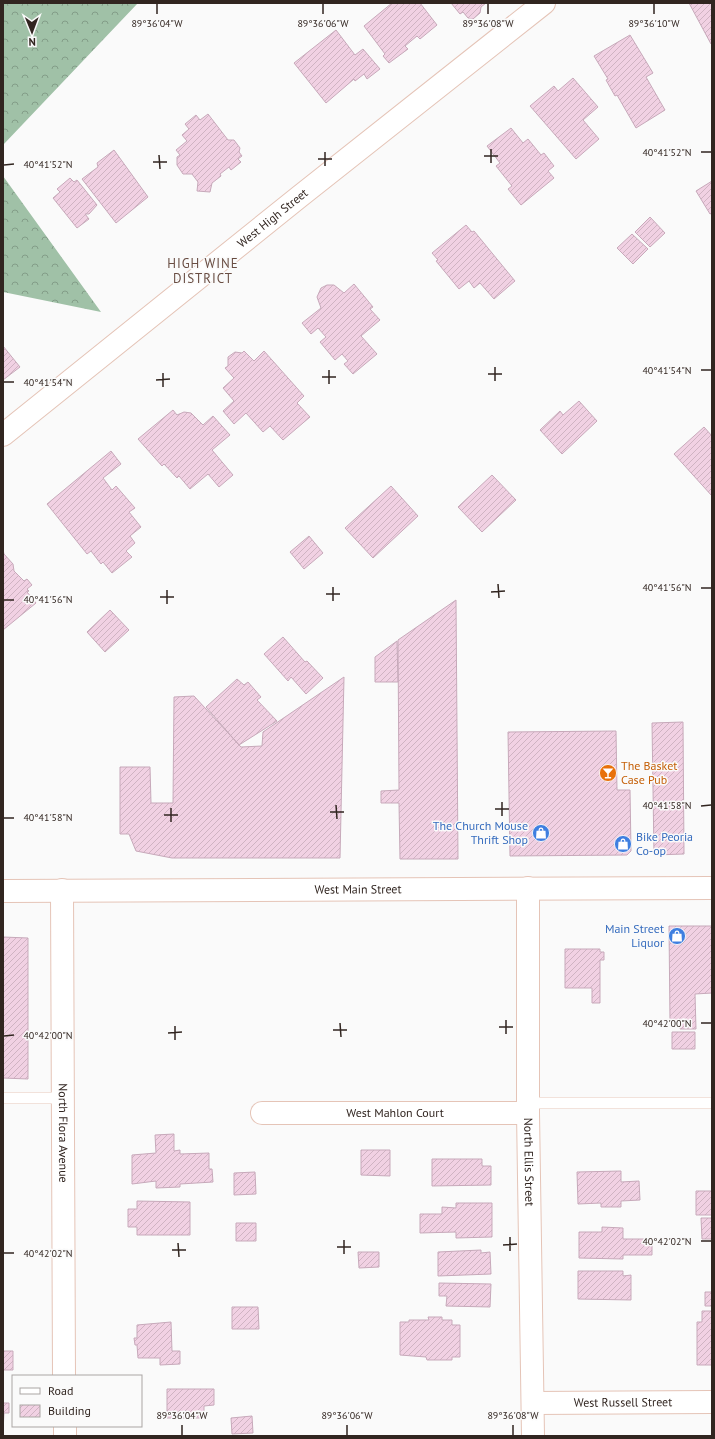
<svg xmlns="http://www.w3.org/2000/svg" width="715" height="1439" font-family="'PT Sans',sans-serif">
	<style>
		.forest { fill: url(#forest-crowns) }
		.building { fill: url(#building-hatch); stroke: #c7a9ba }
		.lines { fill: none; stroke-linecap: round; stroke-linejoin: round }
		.lane-casing { stroke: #e5c4b7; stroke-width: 12 }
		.street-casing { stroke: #e5c4b7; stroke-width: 24 }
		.secondary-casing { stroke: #e5c4b7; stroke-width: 24 }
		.lane { stroke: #fff; stroke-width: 11 }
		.street { stroke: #fff; stroke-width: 22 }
		.secondary { stroke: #fff; stroke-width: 22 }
		.ticks { fill: none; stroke: #312520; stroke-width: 1.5 }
		.labels { text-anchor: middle; stroke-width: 3; stroke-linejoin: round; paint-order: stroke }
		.street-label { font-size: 12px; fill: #312520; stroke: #fafafa }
		.food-label { font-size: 12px; fill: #c56008; stroke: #fafafa; text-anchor: start }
		.shop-label { font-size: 12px; fill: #366cbe; stroke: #fafafa; text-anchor: end }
		.neighbourhood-label { font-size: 13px; letter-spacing: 1px; fill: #694d42; stroke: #fafafa }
		.ticks-label { font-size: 10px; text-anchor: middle; fill: #312520; stroke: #fafafa; stroke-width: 3; stroke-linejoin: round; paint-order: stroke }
	</style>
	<defs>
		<pattern id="forest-crowns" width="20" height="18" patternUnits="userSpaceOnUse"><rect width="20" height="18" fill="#a0c1a7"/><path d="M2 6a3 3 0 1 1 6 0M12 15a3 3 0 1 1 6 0" fill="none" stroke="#839d88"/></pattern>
		<pattern id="building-hatch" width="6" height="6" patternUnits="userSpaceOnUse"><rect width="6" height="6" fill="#f1d1e3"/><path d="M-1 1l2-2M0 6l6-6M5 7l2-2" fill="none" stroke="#cfb3c2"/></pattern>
	</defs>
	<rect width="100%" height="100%" fill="#fafafa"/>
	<!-- forest -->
	<path class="forest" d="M3,3H138L3,145Z
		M3,176L101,312L3,292Z"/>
	<!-- building -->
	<path class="building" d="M392,3H420L437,25L420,39L417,36L405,46L408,49L389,63L383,56L385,54L364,26Z
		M451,3H486L481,7L480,13L473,19L468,18L463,12L460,14Z
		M689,3H712V44H711Z
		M336,30L355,55L363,49L380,69L367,79L364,74L355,81L354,79L326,103L294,63Z
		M630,35L653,73L646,77L665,110L636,128L617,95L615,96L606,80L608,79L594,56Z
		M573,78L598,107L583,120L599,139L576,159L530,106L554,86L558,91Z
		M208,114L228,140H234L240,148L239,152L242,156L238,159L241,162L231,170L229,167L220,174L221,176L212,183L210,192L197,191L198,182L192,174H183L177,165V157L180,155L176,150L187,141L182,135L189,129L185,124L196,115L200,120Z
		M511,128L523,143L528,139L541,155L544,153L554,166L548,171L554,178L521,205L508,189L512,186L496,166L500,163L487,146Z
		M114,150L148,197L116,223L82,179L98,167L97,163Z
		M70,178L74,182L77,180L97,205L89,214H85L89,219L77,228L53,198L60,192L57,189Z
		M712,181V213L710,214L696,191Z
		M650,217L665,233L650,247L635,232Z
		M466,225L472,232L474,231L515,281L494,299L480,283L474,288L469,281L459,289L436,261L438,260L432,253Z
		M632,234L648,249L633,264L617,248Z
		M354,284L373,307L370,309L380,320L361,336L377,354L353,374L344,364L348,361L342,354L335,360L320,342L326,337L318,328L311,334L302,323L321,308L317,297L321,288L327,285H334L344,293Z
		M3,346L20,367L3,380Z
		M244,351L254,361L264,351L304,396L297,403L310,417L283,440L270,426L263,432L246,413L234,424L223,411L234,401L223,388L234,378L225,368L228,366V357L235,352L242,353Z
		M579,401L597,421L562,454L540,430L560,411L563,415Z
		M173,410L177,415L184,412L191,413L203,425L213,416L230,435L212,450L233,475L219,487L208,474L190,489L179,476L177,478L164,464L162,466L138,439Z
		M704,427L712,436V496L674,454Z
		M111,451L121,464L103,478L112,490L116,486L135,508L129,512L141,527L130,536L135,543L126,551L132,557L112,573L103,562L101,564L91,551L87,554L47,504Z
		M492,475L516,500L482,532L458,507Z
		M391,486L418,516L373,558L345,528Z
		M309,536L323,553L304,569L290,552Z
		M3,550L4,554L13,564L14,571L24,581L27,579L32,585L27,589L29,591L27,592L36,603L3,630Z
		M456,600L458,859H400L399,803H381V791L399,790L398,640Z
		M110,610L129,630L105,652L87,632Z
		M283,637L305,662L307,661L323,678L306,694L291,677L288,681L264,654Z
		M397,641L398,682H375V657Z
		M344,677L340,858H172L136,851L129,834H120V767H150L151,803H173L174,697L194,696L241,747L262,746L263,732Z
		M237,679L244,685L248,682L261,697L257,700L277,721L239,745L206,707Z
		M683,722L684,854L654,855L652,723Z
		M616,731L617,790H630L631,851L627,855L510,856L508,732Z
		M669,926H712V993L695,994L696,1029H680V1021H670Z
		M3,937L28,938V1079L3,1078Z
		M565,949H600V952H604V960H600V1003H592V988H565Z
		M672,1032H695V1049H672Z
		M174,1134V1151L180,1150V1154L209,1153V1169H212L213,1182L180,1184V1187L156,1188V1181L132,1184V1155L156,1153L155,1135Z
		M361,1150H390V1176L361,1175Z
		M432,1159H482V1166H491V1185L432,1186Z
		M621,1171V1182L639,1181L640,1200L621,1201V1207H601V1203L578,1204L577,1172Z
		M255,1172L256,1194L234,1195V1173Z
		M696,1191H712V1215H696Z
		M137,1201L190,1202V1235H137V1227H128V1209H137Z
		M456,1203H492V1237L456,1238V1232L420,1233V1214H442V1207L456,1208Z
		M701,1218H712V1239H702Z
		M236,1223H256V1241H236Z
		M602,1227L623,1228V1239H652V1255H623V1259L579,1258V1232H602Z
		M481,1250V1253L490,1252L491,1274L438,1276V1252Z
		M358,1252H379V1267L359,1268Z
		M578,1271H623V1276L631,1275V1300L578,1299Z
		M439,1283L491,1284L490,1307L446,1306L447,1296H439Z
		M705,1292H712V1306H705Z
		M232,1307H258L259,1329H232Z
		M702,1311H712V1365H697V1322H702Z
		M428,1317H442V1320H452V1325H460V1357H452V1360H427L426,1357L400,1355V1322H409V1320H429Z
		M171,1322L172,1351H180V1364L160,1365V1358H138L137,1345H135L134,1338H137V1325Z
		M3,1351H13V1370H3Z
		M167,1389H214V1405L204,1406V1418H167Z
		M3,1403H9V1413H4L3,1431Z
		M252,1416L253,1433L232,1434L231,1418Z"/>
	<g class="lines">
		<!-- lane casing -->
		<g class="lane-casing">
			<path id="lane" d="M3,1098H63
				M528,1103H712"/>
		</g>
		<!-- street casing -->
		<g class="street-casing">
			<g id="street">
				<path id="s1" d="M3,435L299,197L544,3"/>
				<path id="s2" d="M528,888V1113L533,1436"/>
				<path id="s3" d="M62,890L64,1376"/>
				<path id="s4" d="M262,1113H528"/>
				<path id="s5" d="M533,1403L712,1402"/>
				<path d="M65,1426V1436"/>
			</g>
		</g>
		<!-- secondary casing -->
		<g class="secondary-casing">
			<g id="secondary">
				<path id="s6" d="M3,891L712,888"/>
			</g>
		</g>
		<!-- lane -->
		<use href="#lane" class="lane"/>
		<!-- street -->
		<use href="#street" class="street"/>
		<!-- secondary -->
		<use href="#secondary" class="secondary"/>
	</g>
	<!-- ticks -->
	<path class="ticks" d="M157,4V14M323,4V14M488,4V14M654,4V14M491,149V163M325,152V166M701,152H711M159,155L160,169M484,156H498M318,159H332M153,162H167M4,165L14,164M495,367V381M329,370V384M701,370H711M163,373V387M488,374H502M322,377H336M156,380L170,379M4,382H14M498,584L499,598M333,587V601M701,588H711M167,590V604M491,592L505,591M326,594H340M160,597H174M4,600H14M502,802V816M336,805L337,819M701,806L711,805M171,808V822M495,809H509M330,812H344M164,815H178M4,818H14M506,1020V1034M340,1023L341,1037M701,1023H711M175,1026V1040M499,1027H513M333,1030H347M168,1033L182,1032M4,1036L14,1035M510,1237V1251M344,1240V1254M701,1241H711M178,1243L179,1257M503,1245L517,1244M337,1247H351M172,1250H186M4,1253H14M182,1425V1435M347,1425V1435M513,1425V1435"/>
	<!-- icons -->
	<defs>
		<g id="bar-disc" transform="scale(0.9)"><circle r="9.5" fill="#e8710a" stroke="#fafafa"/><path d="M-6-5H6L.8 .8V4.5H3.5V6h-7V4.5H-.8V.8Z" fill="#fff"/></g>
		<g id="shop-disc" transform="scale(0.9)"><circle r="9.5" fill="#3f7fe0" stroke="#fafafa"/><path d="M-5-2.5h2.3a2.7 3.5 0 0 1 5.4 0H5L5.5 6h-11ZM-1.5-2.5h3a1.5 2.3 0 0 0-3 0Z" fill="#fff"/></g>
	</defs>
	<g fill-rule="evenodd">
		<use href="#bar-disc" x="608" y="773"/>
		<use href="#shop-disc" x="541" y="833"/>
		<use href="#shop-disc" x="623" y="844"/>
		<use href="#shop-disc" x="677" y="936"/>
	</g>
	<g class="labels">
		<!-- street labels -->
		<g class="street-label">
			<text dy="4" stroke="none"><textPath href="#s1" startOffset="346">West High Street</textPath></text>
			<text dy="4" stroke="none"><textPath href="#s6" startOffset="355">West Main Street</textPath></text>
			<text dy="4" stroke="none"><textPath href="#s4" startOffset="133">West Mahlon Court</textPath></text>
			<text dy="4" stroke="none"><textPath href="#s3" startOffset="243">North Flora Avenue</textPath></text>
			<text dy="4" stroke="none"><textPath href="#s2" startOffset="274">North Ellis Street</textPath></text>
			<text dy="4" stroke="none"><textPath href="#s5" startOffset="90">West Russell Street</textPath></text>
		</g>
		<!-- food labels -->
		<g class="food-label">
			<text x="621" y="770">The Basket<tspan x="621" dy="14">Case Pub</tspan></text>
		</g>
		<!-- shop labels -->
		<g class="shop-label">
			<text x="528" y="830">The Church Mouse<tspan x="528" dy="14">Thrift Shop</tspan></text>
			<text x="636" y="841" text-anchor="start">Bike Peoria<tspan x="636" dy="14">Co-op</tspan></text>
			<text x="664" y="933">Main Street<tspan x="664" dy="14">Liquor</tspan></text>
		</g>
		<!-- neighbourhood labels -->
		<g class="neighbourhood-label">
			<text x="203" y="268">HIGH WINE<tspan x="203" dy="15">DISTRICT</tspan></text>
		</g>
	</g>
	<g class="ticks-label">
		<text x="157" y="27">89°36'04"W</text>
		<text x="323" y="27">89°36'06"W</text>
		<text x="488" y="27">89°36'08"W</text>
		<text x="654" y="27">89°36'10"W</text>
		<text x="667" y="156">40°41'52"N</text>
		<text x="48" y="168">40°41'52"N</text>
		<text x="667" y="374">40°41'54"N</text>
		<text x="48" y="386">40°41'54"N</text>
		<text x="667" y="591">40°41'56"N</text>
		<text x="48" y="603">40°41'56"N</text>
		<text x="667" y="809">40°41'58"N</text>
		<text x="48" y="821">40°41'58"N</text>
		<text x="667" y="1027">40°42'00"N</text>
		<text x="48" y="1039">40°42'00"N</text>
		<text x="667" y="1245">40°42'02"N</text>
		<text x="48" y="1257">40°42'02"N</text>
		<text x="182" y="1419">89°36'04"W</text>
		<text x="347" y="1419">89°36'06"W</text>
		<text x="513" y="1419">89°36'08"W</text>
	</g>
	<!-- border -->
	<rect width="715" height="1439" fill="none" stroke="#312520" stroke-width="8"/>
	<!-- legend -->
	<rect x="12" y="1375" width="130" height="52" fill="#fafafa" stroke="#aaa5a3"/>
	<rect x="20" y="1388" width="20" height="6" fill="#ffffff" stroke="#aaa5a3"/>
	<text x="48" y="1395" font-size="12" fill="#312520">Road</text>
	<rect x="20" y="1405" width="20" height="12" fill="url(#building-hatch)" stroke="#aaa5a3"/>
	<text x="48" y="1415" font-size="12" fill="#312520">Building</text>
	<!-- north arrow -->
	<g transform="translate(32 32) rotate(179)" stroke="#fafafa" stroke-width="3" paint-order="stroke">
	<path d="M0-3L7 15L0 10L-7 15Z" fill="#312520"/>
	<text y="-6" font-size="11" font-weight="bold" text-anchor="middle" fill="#312520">N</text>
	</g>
</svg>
